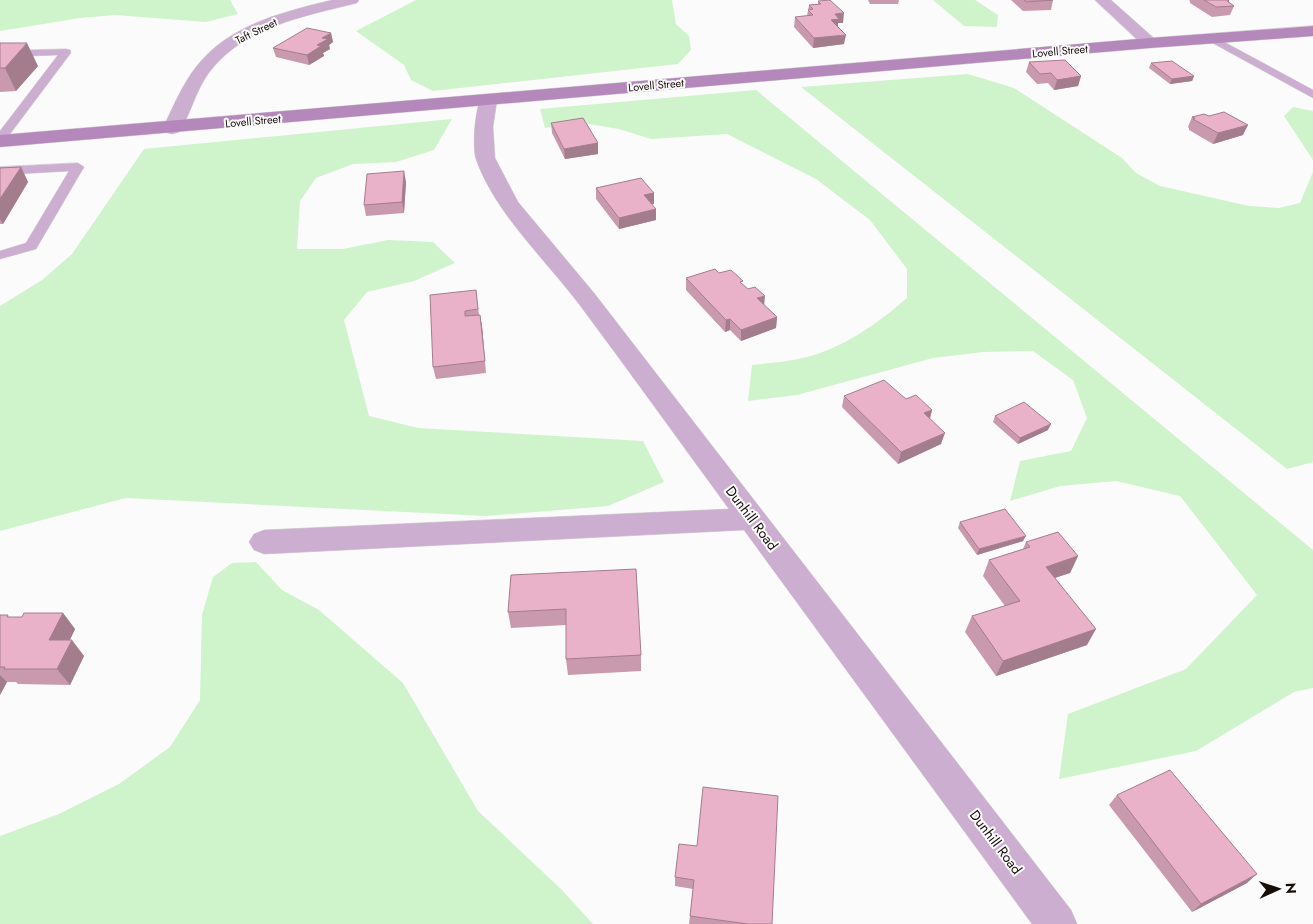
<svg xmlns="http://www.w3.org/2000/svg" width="1313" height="924" font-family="Jost,sans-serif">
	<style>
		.green { fill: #cff3ca }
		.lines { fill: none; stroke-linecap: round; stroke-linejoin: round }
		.lane-casing { stroke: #d7d5d4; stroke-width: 1 }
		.street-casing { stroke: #d7d5d4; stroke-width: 1 }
		.secondary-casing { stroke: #d7d5d4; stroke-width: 1 }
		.lane { fill: #ccaed1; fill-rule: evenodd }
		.street { fill: #ccaed1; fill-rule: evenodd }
		.secondary { fill: #b488bb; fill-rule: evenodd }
		.wall { fill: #c999ad }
		.shaded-wall { fill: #a47d8d }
		.building { fill: #eab2c9; stroke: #a47d8d }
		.labels { text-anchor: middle; stroke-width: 4; stroke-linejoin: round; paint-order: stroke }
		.far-street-label { font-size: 11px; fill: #180e08; stroke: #fbfbfb }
		.street-label { font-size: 14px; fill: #180e08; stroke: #fbfbfb }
	</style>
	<rect width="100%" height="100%" fill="#fbfbfb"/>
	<!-- green -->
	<path class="green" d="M0,0H230L238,14L206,22L115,15L80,18L0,31Z
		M416,0H672L676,24L689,36L691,50L678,64L433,91L411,80L404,65L356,31Z
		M933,0H975L998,15L997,27L964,26Z
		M968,74L1014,88L1122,158L1136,173L1160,186L1249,206L1279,208L1300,203L1313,172V462L1287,469L801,87Z
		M756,90L1313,550V688L1294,692L1196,751L1059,779L1068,714L1186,669L1257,595L1180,496L1116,481L1060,486L1010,501L1020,461L1071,451L1087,418L1073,380L1033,351L983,352L933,358L797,395L748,401L752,365C769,363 786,362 803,358C842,349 877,324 907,298V269L870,220L816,179L727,134L651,139L619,129L583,123L545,128L540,109Z
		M1293,107L1313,111V160L1284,116Z
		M452,119L434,150L396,162L353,164L316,178L300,201L297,249H343L388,240L433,242L455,263L414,281L367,292L344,320L369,416L418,428L643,441L664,482L608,506L485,516L126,498L0,531V306L42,280L72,254L144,149Z
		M256,562L282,590L319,610L403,683L478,811L562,890L593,924H0V836L59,814L119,784L170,747L200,700L202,615L213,577L232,563Z"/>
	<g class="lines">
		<!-- lane casing -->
		<g class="lane-casing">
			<path id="lane" d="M1213,36L1313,90V98L1209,41L1208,39Z
				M66,49L70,50L71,52L70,54L4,142L0,143V131L58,55L0,57V51Z
				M78,163L84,167L36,249L0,259V251L26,243L69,171L0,175V167Z"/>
		</g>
		<!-- street casing -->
		<g class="street-casing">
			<path id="street" d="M332,0H359L357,3C305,16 242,27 208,74C195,92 191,114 179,132L172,134L165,132L163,128C173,107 182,85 196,67C228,25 283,12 332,0Z
				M1095,0H1111L1156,40L1158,43L1156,46H1144Z
				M488,95L494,96L497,100L493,127L495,158L518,202L594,293L1071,910L1077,924H1032L744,530L264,554L254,550L249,542L254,534L264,530L729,509C679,441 630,372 579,304C545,259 495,213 476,159C472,147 475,107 482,96Z"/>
		</g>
		<!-- secondary casing -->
		<g class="secondary-casing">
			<path id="secondary" d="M1313,26V36L1150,48L0,147V135L1150,38Z"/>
		</g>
		<!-- lane -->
		<use href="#lane" class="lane"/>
		<!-- street -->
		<use href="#street" class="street"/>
		<!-- secondary -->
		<use href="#secondary" class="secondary"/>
	</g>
	<!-- wall -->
	<path class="wall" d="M868,0H899L898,4H870Z
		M1011,0H1053L1051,10L1023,11Z
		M1189,0H1228L1229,1V2L1234,6L1230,15L1212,17L1190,3V1Z
		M818,1L843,23H838V27L844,44L813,48L794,27L795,17L807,16L809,5L818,4Z
		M331,33L333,42L329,45L330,49L323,53L324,56L309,65L276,57L273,48Z
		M0,43L38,66L16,91L0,92Z
		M1029,62L1081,76L1078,86L1054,90L1048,83L1037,84L1026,72Z
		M1151,63L1194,76L1192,81L1170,84L1149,68Z
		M1192,117L1243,135L1213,144L1189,130V128L1188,127Z
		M551,123L598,143V154L565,159L552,133Z
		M21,167L28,182L3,224H0V168Z
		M406,182L404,213L366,216L364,205Z
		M596,188L654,193V204H652L656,220L619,229L596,199Z
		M719,273L743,285L777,317L776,328L741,341L730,330L725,332L686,290V278Z
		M476,290L479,315L482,326L486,373L436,379L433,367Z
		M844,396L906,399L932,410L930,419L941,444L898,464L842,407Z
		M995,416L1048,430L1018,444L993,422Z
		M960,522L1023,541L977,555L958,528Z
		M1026,542L1078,556L1070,573L1055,578L1087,645L996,676L965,632L972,616L1005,606L983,576L989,560L1023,549Z
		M511,575L641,655V671L568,675L566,659V625L511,628L508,612Z
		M63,613L75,629L70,640L84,656L70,685L18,684L16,682H7L0,695V615L10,617H22Z
		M1117,795L1247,883L1192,912L1109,805Z
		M697,846L772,924H689L693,889L675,886V877Z"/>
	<!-- shaded-wall -->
	<path class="shaded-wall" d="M844,13L843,23H838V28L831,20L835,14Z
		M331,33L333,42L329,45L330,49L323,53L324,56L309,65L307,55L317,45L322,38Z
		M846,35L844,44L813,48L814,38Z
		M27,43L38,66L16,91L5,68Z
		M1081,76L1078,86L1054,90L1057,80Z
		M1194,76L1192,81L1170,84L1172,79Z
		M1248,125L1243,135L1213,144L1218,133Z
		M598,143V154L565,159L564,149Z
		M21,167L28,182L3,224L0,219V199Z
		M404,171L406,182L404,213L402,202Z
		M654,193V204L644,206V195Z
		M656,209V220L619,229V218Z
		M765,296L764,307L757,298Z
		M480,315L482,326L486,373L485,361Z
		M777,317L776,328L741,341V330Z
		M730,319V330L725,332L726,320Z
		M932,410L929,421L924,413Z
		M1051,424L1048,430L1018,444L1020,438Z
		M945,433L941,444L898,464L901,452Z
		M1026,536L1023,541L977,555L979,549Z
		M1078,556L1070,573L1038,583L1046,567Z
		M63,613L75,629L62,656L49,640Z
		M1096,629L1087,645L996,676L1003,661Z
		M72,640L84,656L70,685L57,669Z
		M0,675L7,682L0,695Z
		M1257,874L1247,883L1192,912L1201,904Z"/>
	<!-- building -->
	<path class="building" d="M830,0L844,13L835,14L839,19L831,20L846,35L814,38L795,17L813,15L808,10L813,9L809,5L821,4L818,1Z
		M1024,0H1053L1026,2Z
		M1204,0H1228L1229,1H1227L1234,6L1216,7Z
		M307,28L331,33L322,38L328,39L317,45L321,46L307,55L273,48Z
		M0,43H27L5,68H0Z
		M1065,60L1081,76L1057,80L1051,73L1040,74L1029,62Z
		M1172,61L1194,76L1172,79L1151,63Z
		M1224,112L1248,125L1218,133L1193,119L1195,118L1192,117L1204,114L1209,116Z
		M583,118L598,143L564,149L551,123Z
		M21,167L0,199V168Z
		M404,171L402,202L364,205L367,174Z
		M641,178L654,193L644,195L656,209L619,218L596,188Z
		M715,269L719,273L731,270L743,281L740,282L748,289L755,287L765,296L757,298L777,317L741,330L730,319L726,320L686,278Z
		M476,290L478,309L465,311V316L480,315L485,361L433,367L430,295Z
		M884,380L906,399L916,395L932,410L924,413L945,433L901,452L844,396Z
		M1024,402L1051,424L1020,438L995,416Z
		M1005,509L1026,536L979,549L960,522Z
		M1058,532L1078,556L1046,567L1096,629L1003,661L972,616L1020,601L989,560L1030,547L1026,542Z
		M636,569L641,655L566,659V609L508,612L511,575Z
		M24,613H63L49,640H72L57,669H4L5,667H0V615H8L7,617H22Z
		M1170,770L1257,874L1201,904L1117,795Z
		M703,787L778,796L772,924H748L690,916L694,880L675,877L679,844L697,846Z"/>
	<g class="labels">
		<!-- far-street labels -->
		<g class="far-street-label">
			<text transform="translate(256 31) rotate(-26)" y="4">Taft Street</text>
			<text transform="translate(1060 51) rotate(-5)" y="4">Lovell Street</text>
			<text transform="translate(656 85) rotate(-5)" y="4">Lovell Street</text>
			<text transform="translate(253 121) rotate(-5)" y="4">Lovell Street</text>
		</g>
		<!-- street labels -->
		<g class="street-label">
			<text transform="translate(752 518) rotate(53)" y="5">Dunhill Road</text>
			<text transform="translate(996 842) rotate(53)" y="5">Dunhill Road</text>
		</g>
	</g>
	<!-- north arrow -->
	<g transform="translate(1278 889) rotate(87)" stroke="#fbfbfb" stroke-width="4" paint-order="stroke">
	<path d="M0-4L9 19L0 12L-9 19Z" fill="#180e08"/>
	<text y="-8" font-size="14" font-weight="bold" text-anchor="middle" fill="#180e08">N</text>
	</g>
</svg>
